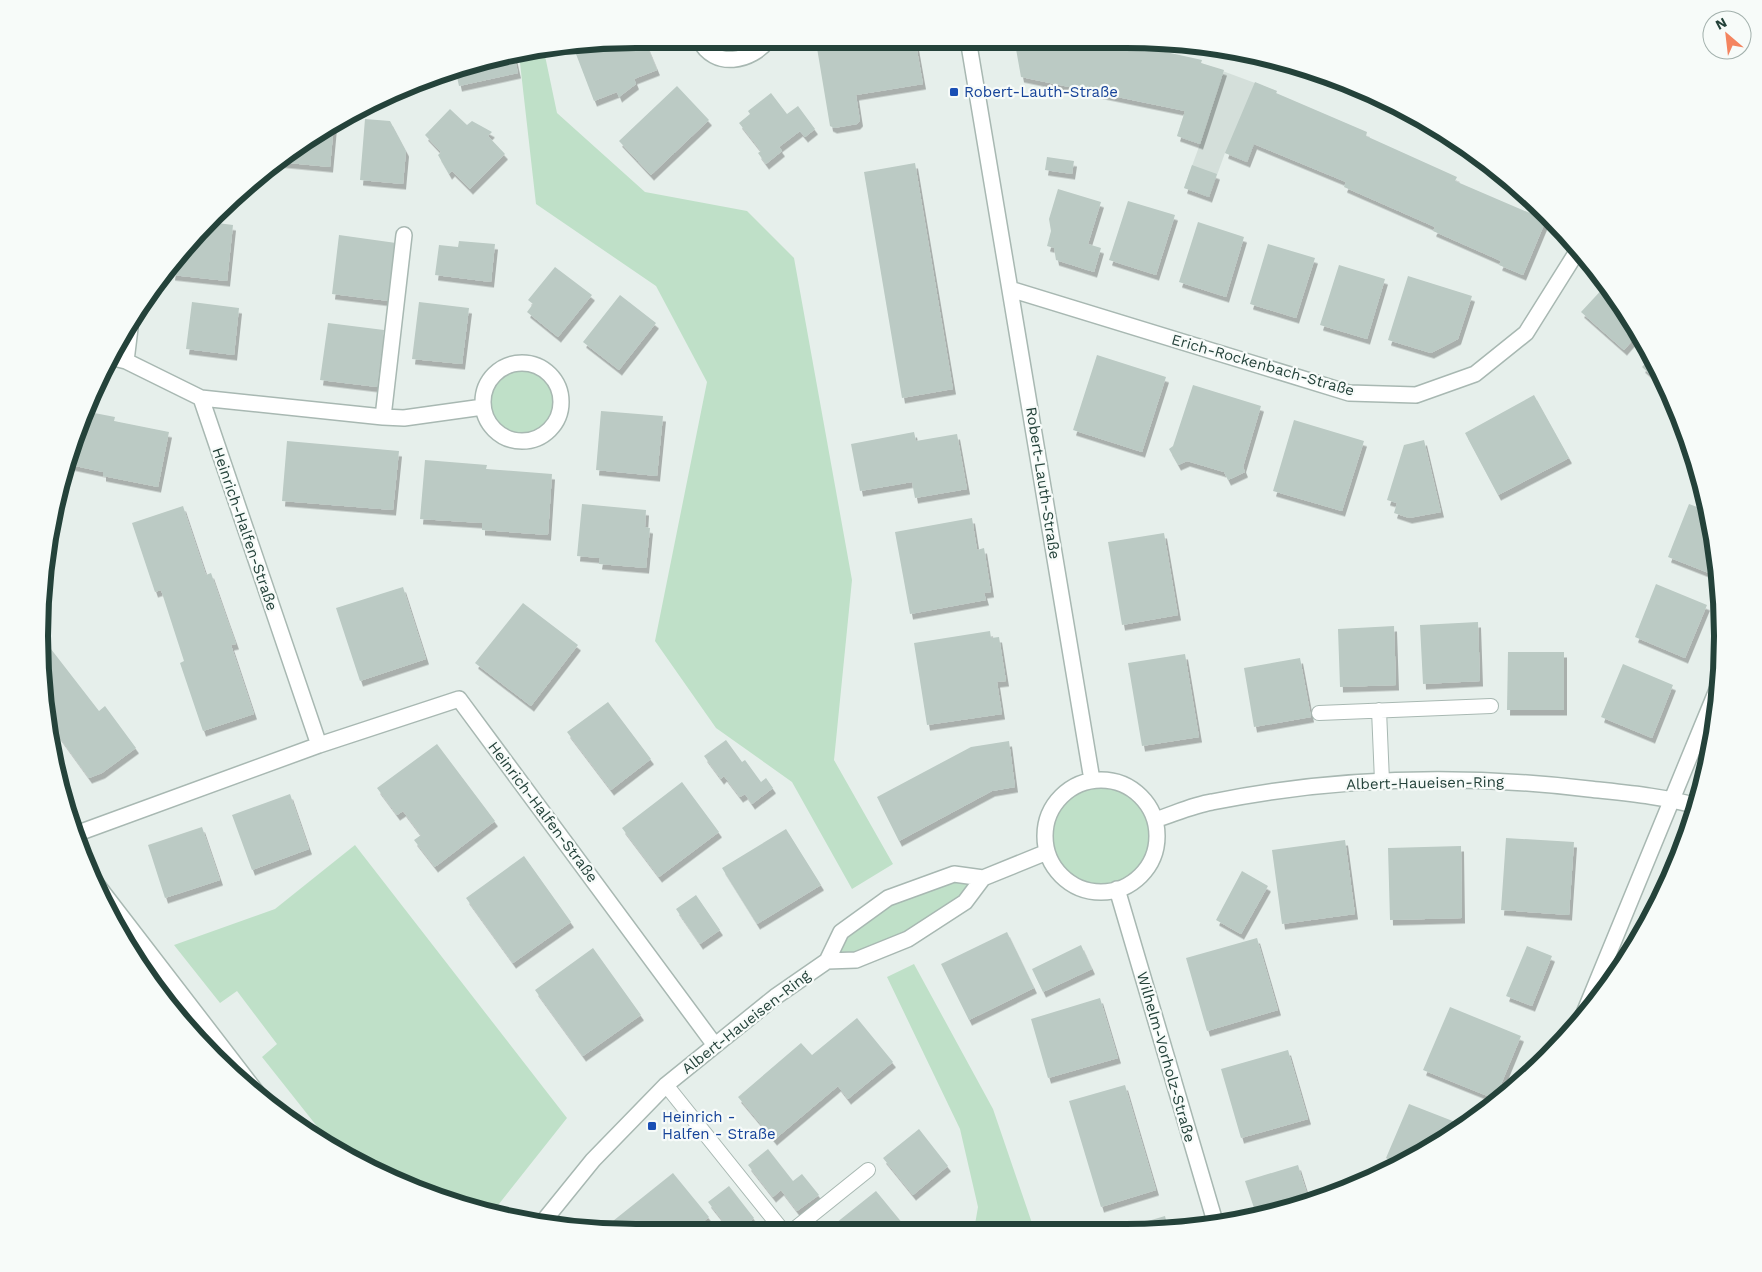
<svg xmlns="http://www.w3.org/2000/svg" width="1762" height="1272" font-family="'Work Sans',sans-serif">
	<style>
		.built { fill: #d4dfda }
		.green { fill: #bfe0c8 }
		.building { fill: #bbcac4; filter: url(#shadow) }
		.lines { fill: none; stroke-linecap: round; stroke-linejoin: round }
		.lane-casing { stroke: #a8b8b2; stroke-width: 16 }
		.street-casing { stroke: #a8b8b2; stroke-width: 18 }
		.lane { stroke: #fff; stroke-width: 14 }
		.street { stroke: #fff; stroke-width: 15 }
		.transit-dot { fill: #1a4fb4; stroke: #f7fbf9; stroke-width: 2 }
		.labels { text-anchor: middle; stroke-width: 4.5; stroke-linejoin: round; paint-order: stroke }
		.transit-label { font-size: 15px; fill: #164399; stroke: #f7fbf9; text-anchor: start }
		.street-label { font-size: 15px; fill: #24423a; stroke: #f7fbf9 }
		.rim { fill: none; stroke: #24423a; stroke-width: 6 }
	</style>
	<defs>
		<filter id="shadow"><feDropShadow dx="3" dy="5.5" stdDeviation="0" flood-color="#0004"/></filter>
	</defs>
	<rect width="100%" height="100%" fill="#e6efeb"/>
	<!-- built -->
	<path class="built" d="M1201,63L1277,91L1247,162L1225,153L1209,197L1184,188L1200,144L1177,136Z"/>
	<!-- green -->
	<path class="green" d="M699,39H769L737,60Z
		M544,51L557,113L645,192L747,211L794,258L852,580L834,760L893,864L852,889L792,782L716,728L655,641L707,382L656,286L536,204L519,54Z
		M483 402a39 39 0 1 1 78 0a39 39 0 1 1-78 0Z
		M1045 836a56 56 0 1 1 112 0a56 56 0 1 1-112 0Z
		M355,845L567,1118L491,1214L481,1213L372,1172L331,1144L262,1057L277,1044L237,991L220,1003L174,945L275,909Z
		M954,874L983,878L908,939L827,961L841,932L888,898Z
		M914,964L993,1109L1034,1229L974,1230L978,1207L960,1129L887,977Z"/>
	<!-- building -->
	<path class="building" d="M644,39L657,70L634,79L636,84L619,97L617,92L594,101L576,54L598,44Z
		M858,39H915L923,84L856,95L860,121L857,124L834,128L830,126L817,48L855,41Z
		M1018,39H1107L1202,60L1201,63L1224,70L1200,144L1177,136L1185,111L1021,77L1016,49Z
		M514,55L518,73L459,86L455,68L481,59Z
		M1255,82L1277,91L1276,93L1367,132L1366,136L1457,177L1455,181L1546,220L1523,275L1499,265L1501,261L1433,231L1435,227L1344,187L1346,182L1254,144L1247,162L1225,153Z
		M677,86L709,120L651,175L619,141Z
		M771,93L787,114L798,106L815,129L805,137L800,131L779,147L782,151L766,164L758,153L761,151L739,123L750,114L748,111Z
		M450,109L467,125L472,121L492,132L488,136L505,154L470,189L452,171L449,174L438,155L441,152L425,135Z
		M365,119L390,121L406,151L403,184L360,180Z
		M334,124L330,167L278,162L304,139Z
		M1047,157L1074,161L1072,174L1045,170Z
		M915,163L953,389L902,398L864,172Z
		M1192,165L1217,174L1209,197L1184,188Z
		M1058,189L1101,202L1088,244L1101,248L1094,272L1056,260L1054,248L1047,246L1051,231L1049,219Z
		M1128,201L1175,215L1156,275L1109,260Z
		M210,222L233,225L227,281L172,275L174,262L187,242Z
		M1198,222L1244,237L1226,297L1179,282Z
		M339,235L396,243L389,301L332,294Z
		M459,241L495,244L491,282L435,275L439,245L458,247Z
		M1268,244L1315,258L1296,318L1250,304Z
		M1339,265L1385,279L1367,339L1320,325Z
		M555,267L592,295L558,337L527,312L533,304L528,300Z
		M1408,276L1472,296L1458,339L1431,353L1388,340Z
		M1607,284L1638,334L1624,350L1581,312Z
		M620,295L656,323L619,370L583,342Z
		M192,302L239,308L234,355L186,349Z
		M419,302L469,308L462,364L412,359Z
		M328,323L384,330L377,387L320,380Z
		M1097,355L1166,377L1142,452L1073,430Z
		M1652,356L1662,372L1669,391L1642,367Z
		M1193,385L1261,406L1243,467L1245,472L1228,480L1224,472L1187,461L1178,465L1169,449L1173,446Z
		M1534,395L1569,458L1498,495L1465,433Z
		M84,411L115,417L114,421L169,432L158,487L103,476V472L66,464L70,444Z
		M601,411L663,416L657,476L596,470Z
		M1294,420L1364,441L1342,511L1273,491Z
		M914,432L916,441L957,434L967,489L915,498L912,482L860,491L851,444Z
		M1424,440L1441,512L1409,518L1394,513L1397,503L1387,500L1404,445Z
		M287,441L399,451L393,510L282,501Z
		M425,460L487,465L486,469L552,474L548,535L482,530V523L420,519Z
		M582,504L646,510L645,527L650,528L646,568L599,564L600,558L577,556Z
		M1689,504L1708,511L1719,577L1668,557Z
		M183,506L206,575L211,573L227,619L236,644L231,645L254,714L203,731L180,663L184,661L161,590L155,592L132,523Z
		M972,518L977,550L984,548L991,592L984,593L986,600L910,614L895,532Z
		M1164,533L1178,615L1122,625L1108,542Z
		M1656,584L1707,605L1685,658L1635,637Z
		M403,587L426,659L360,681L336,608Z
		M523,603L578,645L531,706L475,663Z
		M1478,622L1480,681L1423,684L1420,625Z
		M1394,626L1396,685L1340,687L1338,629Z
		M990,631L991,638L999,637L1006,681L997,682L1002,714L927,725L914,643Z
		M44,640L99,711L105,706L136,748L102,773L89,778L45,717Z
		M1508,652H1564V710H1507Z
		M1185,654L1199,737L1142,746L1128,663Z
		M1300,658L1311,717L1254,727L1244,668Z
		M1623,664L1673,685L1652,738L1601,717Z
		M608,702L651,759L611,790L567,732Z
		M726,740L742,762L745,760L761,782L766,778L773,788L752,804L745,794L740,797L724,776L721,779L704,756Z
		M1009,741L1015,787L992,791L899,841L877,797L971,747Z
		M437,744L495,821L435,867L414,840L421,835L403,811L397,815L377,788Z
		M682,782L719,832L659,877L622,828Z
		M290,794L309,849L252,870L232,815Z
		M202,827L220,880L165,898L148,845Z
		M786,829L821,885L757,924L722,868Z
		M1506,838L1574,842L1569,915L1501,910Z
		M1345,840L1355,914L1282,924L1272,850Z
		M1461,846L1462,918L1390,920L1388,848Z
		M1676,849L1681,851L1672,870L1668,869Z
		M524,856L571,922L513,963L466,898Z
		M1242,871L1268,886L1241,934L1216,920Z
		M696,895L720,930L700,944L676,909Z
		M1007,932L1034,988L969,1020L941,964Z
		M1257,938L1278,1010L1207,1031L1186,958Z
		M1081,945L1092,969L1043,992L1032,969Z
		M1527,946L1552,956L1532,1006L1506,996Z
		M593,948L641,1015L583,1056L535,990Z
		M1100,998L1118,1058L1048,1078L1031,1019Z
		M1450,1007L1521,1036L1495,1099L1423,1070Z
		M857,1018L893,1062L848,1099L838,1086L774,1140L738,1097L801,1043L812,1055Z
		M1288,1050L1308,1119L1241,1138L1221,1069Z
		M1125,1085L1156,1190L1101,1207L1069,1101Z
		M1409,1104L1463,1125L1396,1164L1386,1158Z
		M919,1129L948,1166L913,1195L883,1158Z
		M768,1149L793,1181L802,1174L819,1195L797,1211L781,1190L773,1197L748,1165Z
		M1298,1165L1309,1200L1256,1214L1245,1181Z
		M673,1173L709,1217L692,1231L613,1232L608,1225Z
		M729,1186L754,1218L748,1223L754,1231H731L708,1202Z
		M876,1191L908,1230H834L831,1227Z
		M1165,1216L1168,1228L1124,1229V1228Z"/>
	<g class="lines">
		<!-- lane casing -->
		<g class="lane-casing">
			<path id="lane" d="M1379,710L1382,781
				M1319,713L1491,706
				M666,1085L783,1231
				M792,1231L868,1170"/>
		</g>
		<!-- street casing -->
		<g class="street-casing">
			<path id="street" d="M699,39C714,70 752,62 769,39
				M968,39L1092,780
				M1010,289L1349,393L1416,395L1475,374L1526,333L1578,250
				M110,357L126,361L201,398L319,745
				M126,361L130,328
				M483 402a39 39 0 1 1 78 0a39 39 0 1 1-78 0Z
				M201,398L383,417L404,418L483,407
				M383,417L404,235
				M1045 836a56 56 0 1 1 112 0a56 56 0 1 1-112 0Z
				M1155,820C1174,814 1193,805 1212,802C1336,777 1464,774 1589,789C1625,793 1662,796 1697,806
				M76,832H81L319,745L459,699L714,1044
				M91,877L261,1098
				M1117,889L1216,1225
				M827,961L856,960L908,939L965,902L983,878
				M1580,1023L1719,685
				M542,1223L593,1160L666,1085L775,997L827,961L841,932L888,898L954,874L983,878L1047,852"/>
		</g>
		<!-- lane -->
		<use href="#lane" class="lane"/>
		<!-- street -->
		<use href="#street" class="street"/>
	</g>
	<!-- markers -->
	<g class="transit-dot">
		<rect x="949" y="87" width="10" height="10" rx="2.5"/>
		<rect x="647" y="1121" width="10" height="10" rx="2.5"/>
	</g>
	<g class="labels">
		<!-- transit labels -->
		<g class="transit-label">
			<text x="964" y="97">Robert-Lauth-Straße</text>
			<text x="662" y="1122">Heinrich -<tspan x="662" dy="17">Halfen - Straße</tspan></text>
		</g>
		<!-- street labels -->
		<g class="street-label">
			<text transform="translate(1263 365) rotate(16)" y="5">Erich-Rockenbach-Straße</text>
			<text transform="translate(1043 483) rotate(81)" y="5">Robert-Lauth-Straße</text>
			<text transform="translate(245 529) rotate(71)" y="5">Heinrich-Halfen-Straße</text>
			<text transform="translate(1425 783) rotate(-1)" y="5">Albert-Haueisen-Ring</text>
			<text transform="translate(543 812) rotate(53)" y="5">Heinrich-Halfen-Straße</text>
			<text transform="translate(746 1022) rotate(-38)" y="5">Albert-Haueisen-Ring</text>
			<text transform="translate(1166 1057) rotate(74)" y="5">Wilhelm-Vorholz-Straße</text>
		</g>
	</g>
	<!-- crop -->
	<path d="M0 0H1762V1272H0ZM636 48H1126A588 588 0 0 1 1714 636V636A588 588 0 0 1 1126 1224H636A588 588 0 0 1 48 636V636A588 588 0 0 1 636 48Z" fill="#f7fbf9" fill-rule="evenodd"/>
	<path class="rim" d="M636 48H1126A588 588 0 0 1 1714 636V636A588 588 0 0 1 1126 1224H636A588 588 0 0 1 48 636V636A588 588 0 0 1 636 48Z"/>
	<!-- north arrow -->
	<g transform="translate(1727 35) rotate(332)"><circle r="24" fill="#f7fbf9" stroke="#a3b1ad"/>
	<path d="M0-4L9 19L0 12L-9 19Z" fill="#f4845f"/>
	<text y="-8" font-size="14" font-weight="bold" text-anchor="middle" fill="#24423a">N</text>
	</g>
</svg>
